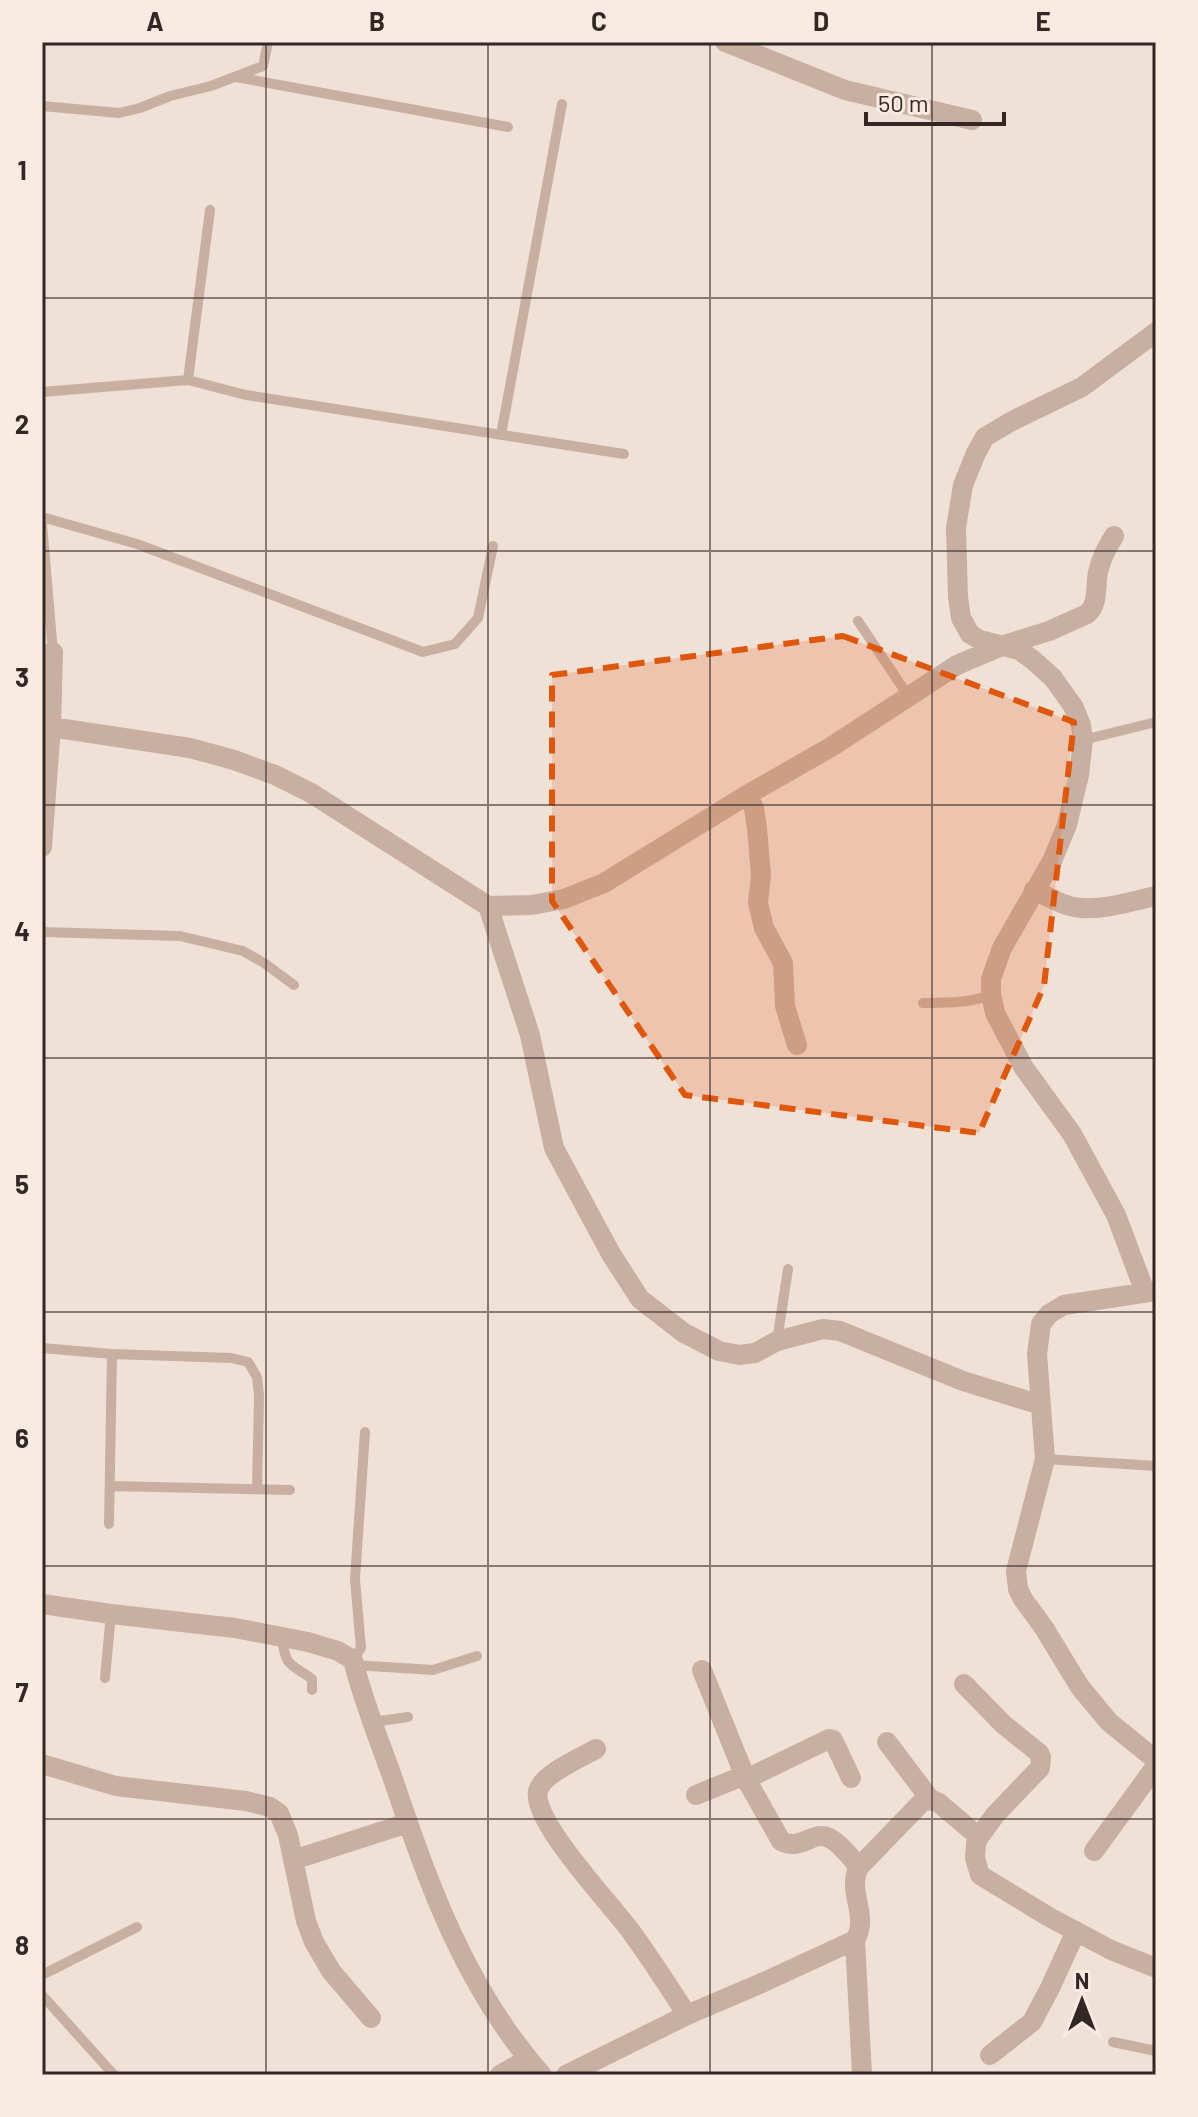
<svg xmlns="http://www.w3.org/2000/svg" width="1198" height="2117" font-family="Barlow,sans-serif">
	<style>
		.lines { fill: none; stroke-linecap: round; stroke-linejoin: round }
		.lane { stroke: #c8afa2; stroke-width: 10 }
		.street { stroke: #c8afa2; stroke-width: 20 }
		.marked { fill: #df560d; fill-opacity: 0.2; stroke: #df560d; stroke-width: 6; stroke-dasharray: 16 10; stroke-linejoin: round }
		.grid { fill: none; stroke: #322724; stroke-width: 2; stroke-opacity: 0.55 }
		.neatline { fill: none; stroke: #322724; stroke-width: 3 }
		.grid-label { font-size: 26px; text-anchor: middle; font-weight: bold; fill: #322724 }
	</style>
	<rect width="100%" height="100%" fill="#f0e1d6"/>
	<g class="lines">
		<!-- lane -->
		<path class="lane" d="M236,77L508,127
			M42,106L119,113L140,108L170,96L211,86L263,66L268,42
			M188,380L210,210
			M42,392L188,380L246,395L624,454
			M501,435L562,104
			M42,517L137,544L423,652L455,644L478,618L493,546
			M42,524L53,652
			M858,621L909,697
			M1083,740L1156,722
			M42,932L180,936L243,951L264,963L294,985
			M923,1003C945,1002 971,1004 991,994
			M777,1341L788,1269
			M42,1348L112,1354L231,1358L248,1362L257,1377L259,1396L257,1489
			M1045,1459L1156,1466
			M110,1486L290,1490
			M109,1524L112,1354
			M282,1637C285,1667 290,1663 312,1679V1690
			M353,1660L361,1648L355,1579L365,1432
			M354,1665L433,1670L477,1656
			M105,1678L111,1614
			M373,1722L408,1717
			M42,1975L137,1927
			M42,1995L114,2075
			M1113,2042L1156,2051"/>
		<!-- street -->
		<path class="street" d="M725,42L845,90L972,120
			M42,658L53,652L51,727L42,847
			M51,727L190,748L234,760L275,775L311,793L488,906L532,905L564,899L604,883L747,795L831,747L957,665L1004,645L1049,631L1087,614C1099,604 1095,586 1098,572C1101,558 1107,548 1114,536
			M747,795L754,808L757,828L761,875L758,903L764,928L783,963L785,1006L797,1045
			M1034,890C1049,897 1064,907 1081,908C1105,910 1132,901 1156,896
			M488,906L530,1035L554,1148L611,1254L640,1299L684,1333L719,1351L739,1355L755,1353L777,1341L823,1329L840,1331L963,1381L1041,1405
			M1156,1291L1064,1305L1049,1314L1041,1324L1037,1354L1045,1459L1016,1571L1018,1589L1023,1599L1044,1628L1080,1687L1109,1722L1156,1760
			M1145,1292L1116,1215L1072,1134L1024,1068L995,1013L991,994V979L1002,948L1052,861L1067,825L1079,775L1083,740L1081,725L1073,706L1053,678L1033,660L1019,650L980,640L970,634L961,618L958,597L956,528L963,485L976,453L985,437L1012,421L1082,387L1156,332
			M42,1604L111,1614L235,1628L308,1642L338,1651L353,1660C363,1701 380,1742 394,1782C430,1888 466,1989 542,2075
			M702,1670L746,1779L781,1841C803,1852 813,1828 831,1839C842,1845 851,1858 859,1867
			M964,1684L1003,1724L1039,1753L1041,1757L1040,1768L995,1815L979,1837L976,1844L975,1858L980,1875L1049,1917L1111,1950L1156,1968
			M887,1742L930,1799
			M596,1749C580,1758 542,1774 538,1791C531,1821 613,1906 632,1933C651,1959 669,1987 687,2015
			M42,1764L116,1786L246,1801L270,1807L279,1813L288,1835L306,1921L314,1942L331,1971L371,2018
			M746,1779L829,1739L833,1740L851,1778
			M696,1795L745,1775
			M1094,1851L1156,1766
			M293,1860L408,1823
			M855,1940L862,2075
			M990,2055L1032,2022L1050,1988L1076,1931
			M500,2075L528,2059
			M566,2075L687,2015L764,1982L855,1940C870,1916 846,1891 859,1867L921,1803L930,1799L939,1803L979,1837"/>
	</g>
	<!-- marked area -->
	<path class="marked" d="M843,636L1074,722L1044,986L979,1133L685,1095L552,901V675Z"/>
	<!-- grid -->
	<path class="grid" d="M266,42V2075M488,42V2075M710,42V2075M932,42V2075M42,298H1156M42,551H1156M42,805H1156M42,1058H1156M42,1312H1156M42,1566H1156M42,1819H1156"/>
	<!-- border -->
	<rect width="1198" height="2117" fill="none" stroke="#f8ebe2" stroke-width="88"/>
	<!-- north arrow -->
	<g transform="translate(1082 2001)" stroke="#f8ebe2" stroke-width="6" paint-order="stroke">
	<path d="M0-6L14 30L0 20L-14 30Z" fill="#322724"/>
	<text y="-12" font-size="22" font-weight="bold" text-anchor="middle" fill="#322724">N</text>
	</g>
	<!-- scale -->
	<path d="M866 112v12h138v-12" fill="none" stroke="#322724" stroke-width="4"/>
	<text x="878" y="112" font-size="24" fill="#322724" stroke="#f8ebe2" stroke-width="6" paint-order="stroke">50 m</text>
	<rect x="44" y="44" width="1110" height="2029" class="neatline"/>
	<g class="grid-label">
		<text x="155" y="31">A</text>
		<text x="377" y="31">B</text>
		<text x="599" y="31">C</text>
		<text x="821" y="31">D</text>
		<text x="1043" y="31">E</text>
		<text x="22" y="180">1</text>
		<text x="22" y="434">2</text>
		<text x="22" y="687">3</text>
		<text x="22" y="941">4</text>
		<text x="22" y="1194">5</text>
		<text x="22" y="1448">6</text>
		<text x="22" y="1702">7</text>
		<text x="22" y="1955">8</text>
	</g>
</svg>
